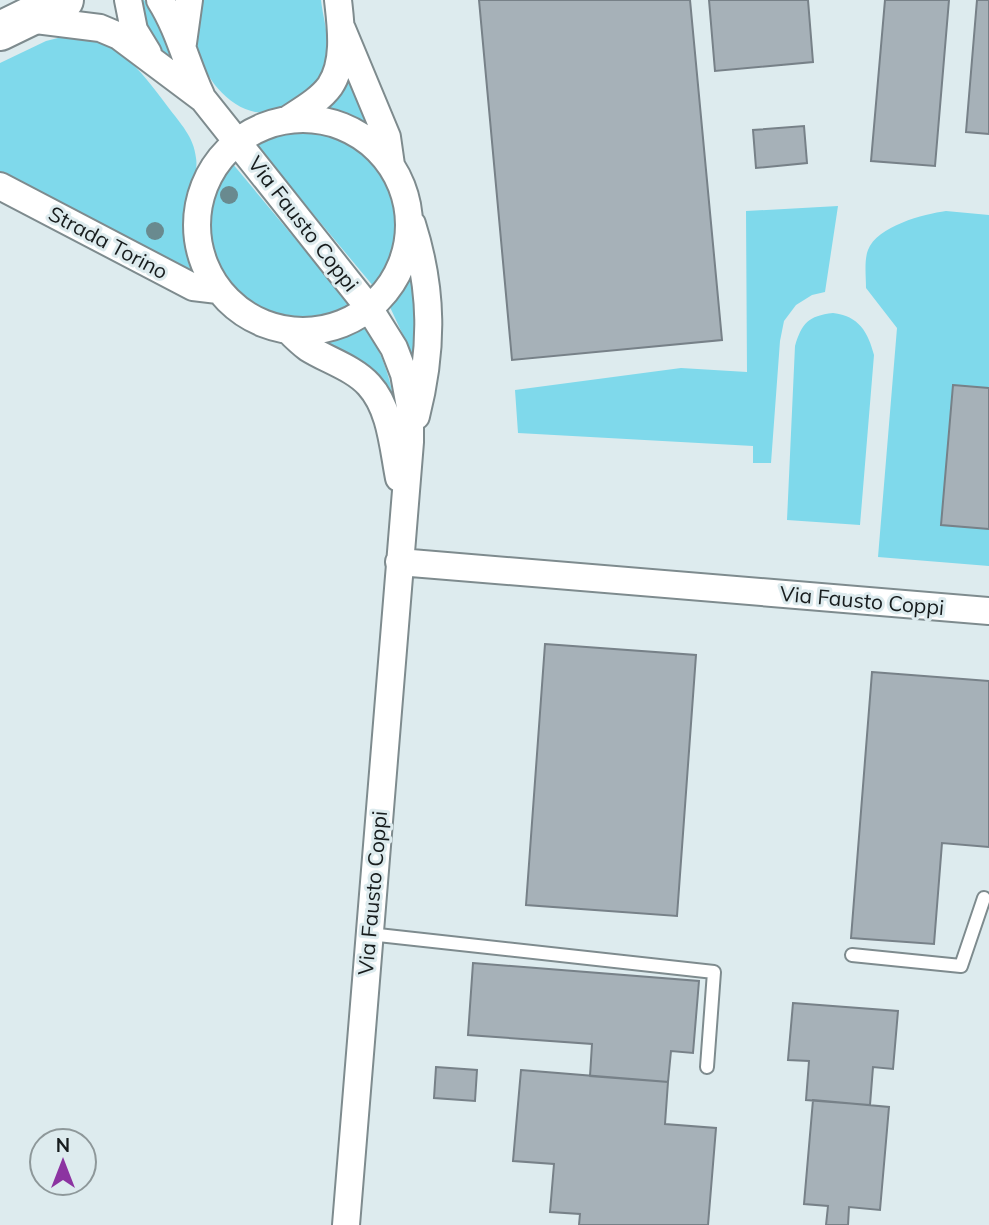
<svg xmlns="http://www.w3.org/2000/svg" width="989" height="1225" font-family="Mulish,sans-serif">
	<style>
		.green { fill: #7fd9eb }
		.building { fill: #a6b1b8; stroke: #778188; stroke-width: 2 }
		.lines { fill: none; stroke-linecap: round; stroke-linejoin: round }
		.lane-casing { stroke: #7e8b8e; stroke-width: 16 }
		.street-casing { stroke: #7e8b8e; stroke-width: 30 }
		.primary-casing { stroke: #7e8b8e; stroke-width: 42 }
		.lane { stroke: #fff; stroke-width: 12 }
		.street { stroke: #fff; stroke-width: 26 }
		.primary { stroke: #fff; stroke-width: 38 }
		.tree { fill: #698a8f }
		.labels { text-anchor: middle; stroke-width: 6; stroke-linejoin: round; paint-order: stroke }
		.street-label { font-size: 21px; fill: #171c1d; stroke: #ddebee }
	</style>
	<rect width="100%" height="100%" fill="#ddebee"/>
	<!-- green -->
	<path class="green" d="M137,0H144L154,10L174,57L172,59C151,51 144,20 137,0Z
		M200,0H321C323,20 332,44 326,64C322,80 314,87 301,97C295,101 289,107 283,109C243,126 205,84 197,48C194,32 198,16 200,0Z
		M62,37C117,37 138,67 168,107C180,123 194,137 196,158C198,170 193,182 190,195C183,228 186,247 199,278L0,175V63L46,41Z
		M348,69L372,133L345,118L323,112L337,98Z
		M289,131C304,131 318,131 332,135C383,151 410,210 391,259C387,269 380,278 374,287L255,144Z
		M232,163L351,306C262,362 164,245 232,163Z
		M838,206L825,292L812,295L796,305L784,321L780,341L771,463H753V446L518,433L515,390L681,368L747,372L746,211Z
		M946,211L989,215V566L878,557L897,328L866,288C866,277 864,260 868,250C877,226 924,214 946,211Z
		M415,252L416,363L389,305L408,274Z
		M833,313C859,316 868,332 874,355L860,525L787,520L795,346C802,323 808,316 833,313Z
		M364,323C381,352 393,380 395,414L314,341L334,338Z"/>
	<!-- building -->
	<path class="building" d="M479,0H690L722,340L512,360Z
		M709,0H808L813,62L715,71Z
		M885,0H949L935,166L871,161Z
		M977,0H989V134L966,132Z
		M804,126L807,163L756,168L753,130Z
		M953,385L989,388V529L941,525Z
		M545,644L696,655L677,916L526,905Z
		M872,672L989,681V847L942,843L934,944L851,938Z
		M473,963L699,981L693,1053L671,1051L668,1082L590,1076L592,1044L468,1035Z
		M793,1003L898,1011L893,1069L873,1067L870,1105L806,1100L809,1061L788,1060Z
		M436,1067L477,1070L475,1101L434,1098Z
		M521,1070L668,1082L665,1124L716,1128L708,1225H579L580,1214L550,1212L554,1164L513,1161Z
		M813,1100L889,1107L880,1210L849,1207L848,1225H826L828,1206L804,1204Z"/>
	<g class="lines">
		<!-- lane casing -->
		<g class="lane-casing">
			<path id="lane" d="M369,934L714,972L707,1067
				M852,955L961,966L984,898"/>
		</g>
		<!-- street casing -->
		<g class="street-casing">
			<path id="street" d="M128,0L134,30L148,53
				M160,0C179,30 186,63 201,95
				M28,19L100,28L119,36L203,99L369,308L394,348L404,374L410,407V442L346,1225
				M342,29L387,137L391,165
				M183,43L189,0
				M197 225a106 106 0 1 1 212 0a106 106 0 1 1-212 0Z
				M287,120C302,110 320,100 330,86C346,62 341,27 338,0
				M0,186L193,287L218,290
				M412,224C433,290 433,349 416,416
				M288,330C294,336 301,343 308,348C327,360 354,368 369,385C391,409 393,448 399,478
				M399,562L989,611"/>
		</g>
		<!-- primary casing -->
		<g class="primary-casing">
			<path id="primary" d="M0,31L64,0"/>
		</g>
		<!-- lane -->
		<use href="#lane" class="lane"/>
		<!-- street -->
		<use href="#street" class="street"/>
		<!-- primary -->
		<use href="#primary" class="primary"/>
	</g>
	<!-- trees -->
	<g class="tree">
		<circle cx="229" cy="195" r="9"/>
		<circle cx="155" cy="231" r="9"/>
	</g>
	<g class="labels">
		<!-- street labels -->
		<g class="street-label">
			<text transform="translate(303 224) rotate(52)" y="7">Via Fausto Coppi</text>
			<text transform="translate(108 243) rotate(28)" y="7">Strada Torino</text>
			<text transform="translate(862 601) rotate(5)" y="7">Via Fausto Coppi</text>
			<text transform="translate(373 893) rotate(-85)" y="7">Via Fausto Coppi</text>
		</g>
	</g>
	<!-- north arrow -->
	<g transform="translate(63 1162)"><circle r="33" fill="#ddebee" stroke="#8e989a" stroke-width="2"/>
	<path d="M0-5L12 26L0 18L-12 26Z" fill="#8c34a1"/>
	<text y="-10" font-size="19" font-weight="bold" text-anchor="middle" fill="#171c1d">N</text>
	</g>
</svg>
